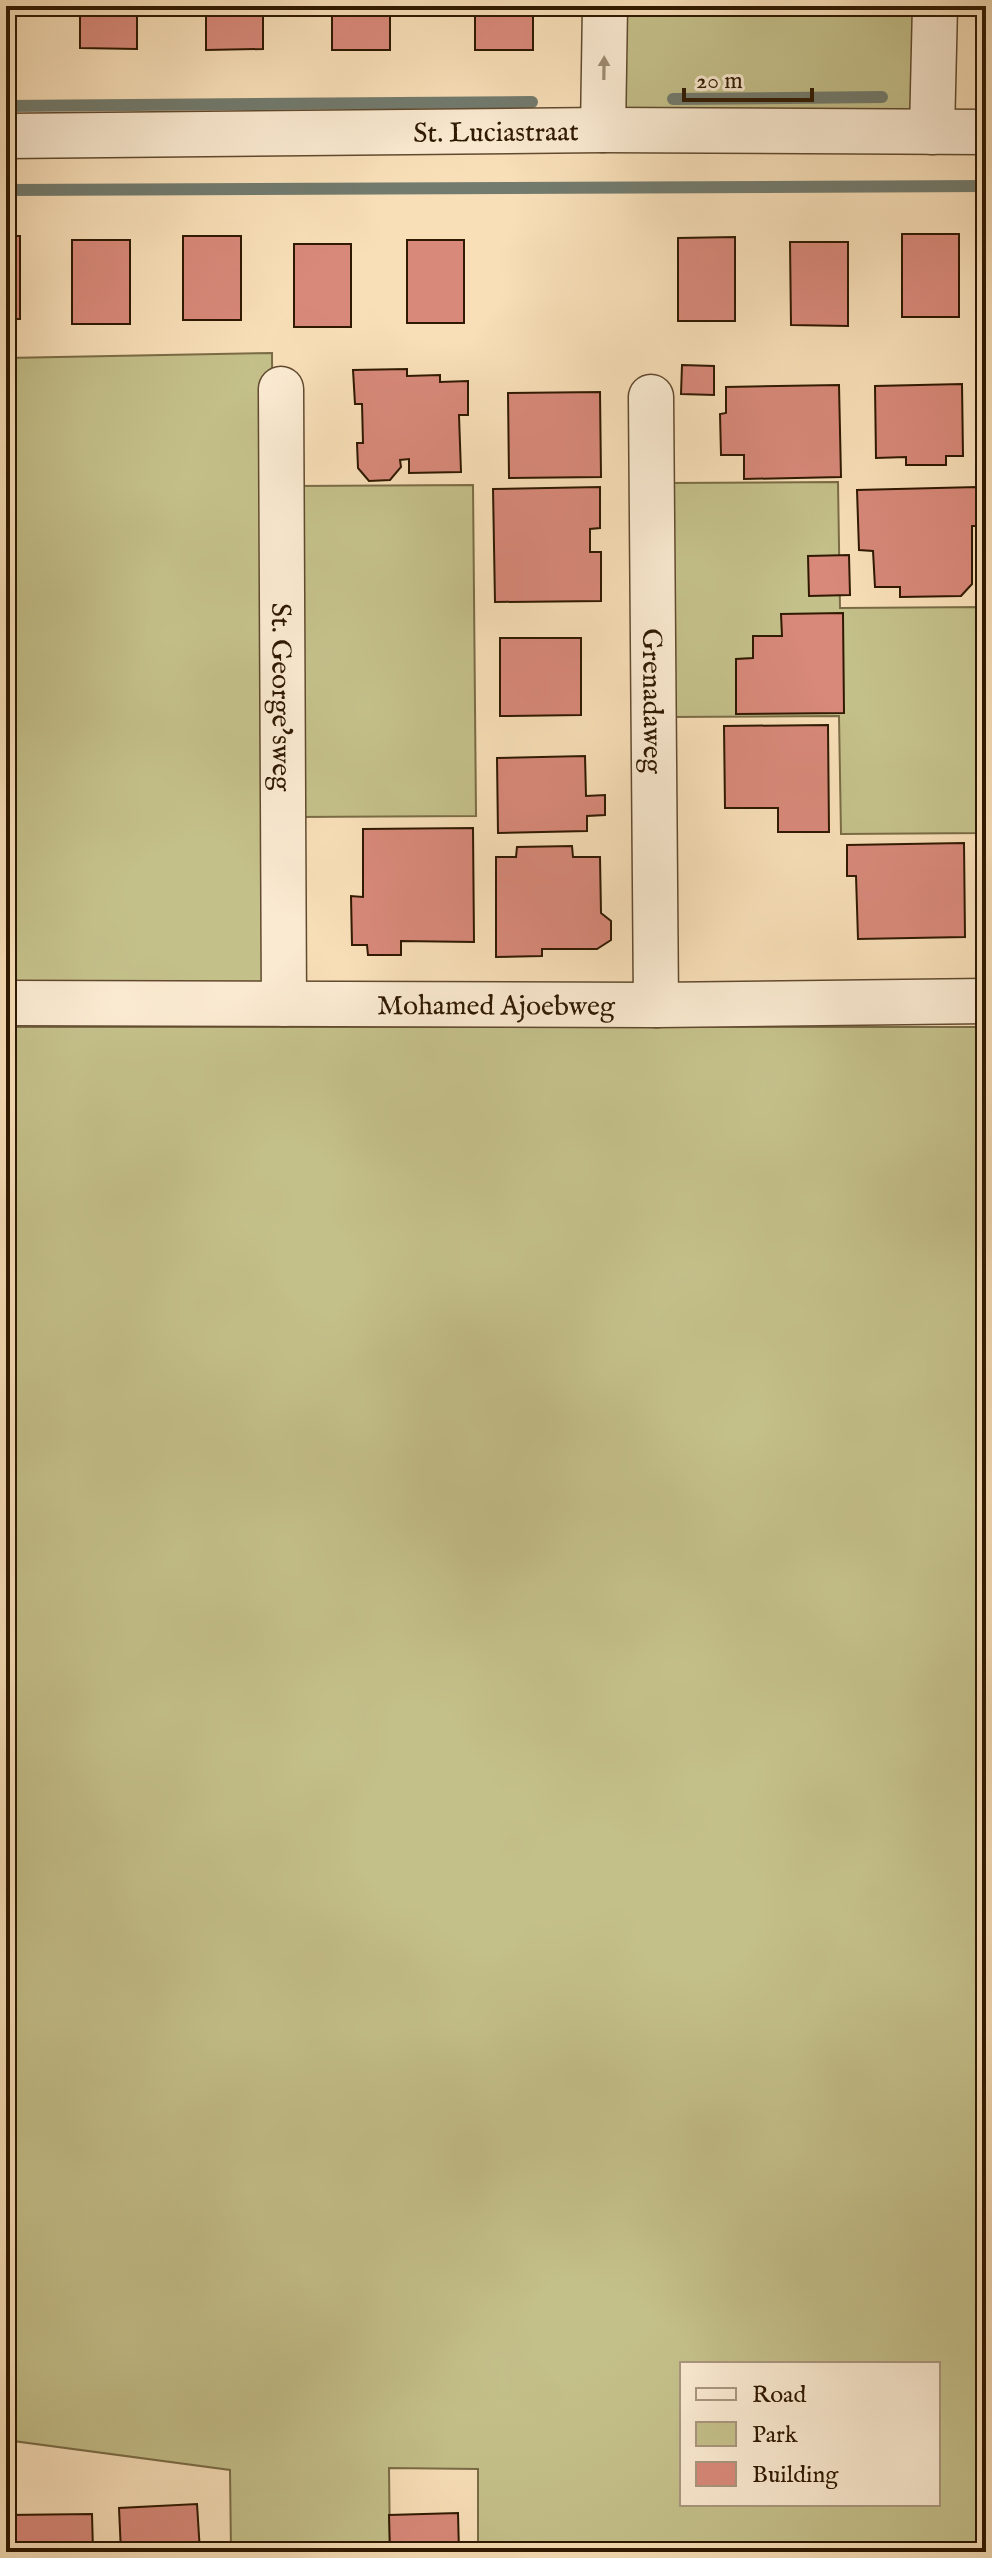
<svg xmlns="http://www.w3.org/2000/svg" width="992" height="2558" font-family="'IM FELL English',serif">
	<style>
		.green { fill: #c4c08a; stroke: #7a6c46; stroke-width: 2; fill-rule: evenodd }
		.lines { fill: none; stroke-linecap: round; stroke-linejoin: round }
		.stream { stroke: #727b6e; stroke-width: 12 }
		.building { fill: #d8897a; stroke: #2f1901; stroke-width: 2 }
		.minor-casing { stroke: #614a2f; stroke-width: 47 }
		.minor { stroke: #faead1; stroke-width: 44 }
		.oneway { fill: #9f8c73 }
		.labels { text-anchor: middle; stroke-width: 7; stroke-linejoin: round; paint-order: stroke }
		.street-label { font-size: 28px; fill: #2f1901; stroke: #faead1 }
	</style>
	<rect width="100%" height="100%" fill="#f8dfb8"/>
	<filter id="stains"><feTurbulence type="fractalNoise" baseFrequency=".0025" numOctaves="4"/><feColorMatrix values="0 0 0 0 .2 0 0 0 0 .09 0 0 0 0 .02 0 0 0 .5 -.17"/></filter>
	<radialGradient id="worn" r=".72"><stop offset=".6" stop-color="#630" stop-opacity="0"/><stop offset="1" stop-color="#630" stop-opacity=".3"/></radialGradient>
	<!-- green -->
	<path class="green" d="M616,6H922L920,123L614,121Z
		M272,353L275,973L262,984L6,988V358Z
		M838,482L840,608L986,607V833L841,834L839,716L669,717L667,483Z
		M473,485L476,816L295,817L292,486Z
		M6,1027H986V2552H478V2469L389,2468L390,2552H231L230,2470L6,2440ZM682,2364H938V2504H682Z"/>
	<g class="lines">
		<!-- stream -->
		<path class="stream" d="M673,99L882,97
			M6,106L532,102
			M6,190L986,186"/>
	</g>
	<!-- building -->
	<path class="building" d="M80,6H137V49L80,48Z
		M206,6H263V49L206,50Z
		M332,6H390V50H332Z
		M475,6H533V50H475Z
		M902,234H959V317H902Z
		M6,236H20V319H6Z
		M183,236H241V320H183Z
		M735,237V321H678V238Z
		M72,240H130V324H72Z
		M407,240H464V323H407Z
		M790,242H848V326L791,325Z
		M294,244H351V327H294Z
		M682,365L714,366V395L681,394Z
		M407,369V376L440,375V382L468,381V415H459L461,472L409,473V459L400,460L401,467L390,480L369,481L358,468L357,443H363L362,404H355L353,370Z
		M962,384L963,456H946V465H906V457L876,458L875,386Z
		M839,385L841,477L744,479V455H721L720,414L726,413V387Z
		M600,392L601,477L509,478L508,393Z
		M600,487V528L590,529V552H601V601L495,602L493,489Z
		M977,487V526H972V584L961,596L900,597V587H875L873,551L859,550L857,490Z
		M849,555L850,595L809,596L808,556Z
		M843,613L844,713L736,714V659L753,658V636H782L781,614Z
		M500,638H581V715L500,716Z
		M828,725L829,832H778V808H725L724,726Z
		M585,756L586,796L605,795V815L587,816V831L498,833L497,758Z
		M473,828L474,942L401,941V955H368L367,945H352L351,896L363,897V829Z
		M964,843L965,937L858,939L856,876H847V845Z
		M572,846L573,857H600L601,913L611,921V940L597,949H542V956L496,957V857H516L517,847Z
		M197,2504L200,2552H121L119,2508Z
		M458,2513L459,2552H390L389,2515Z
		M92,2514L93,2552H6V2515Z"/>
	<g class="lines">
		<!-- minor casing -->
		<g class="minor-casing">
			<g id="minor">
				<path d="M603,130L605,6"/>
				<path d="M932,132L935,6"/>
				<path id="s1" d="M6,136L603,130L986,132"/>
				<path id="s2" d="M281,389L284,1004"/>
				<path id="s3" d="M651,397L656,1005"/>
				<path id="s4" d="M6,1003L656,1005L986,1001"/>
			</g>
		</g>
		<!-- minor -->
		<use href="#minor" class="minor"/>
	</g>
	<!-- one-way arrows -->
	<defs><path id="oneway-solid" d="M-6-.8H1V-3.2L6.5 0L1 3.2V.8H-6Z" transform="scale(2)"/></defs>
	<use class="oneway" href="#oneway-solid" transform="translate(604 68) rotate(-89)"/>
	<g class="labels">
		<!-- street labels -->
		<g class="street-label">
			<text dy="10" stroke="none"><textPath href="#s1" startOffset="490">St. Luciastraat</textPath></text>
			<text dy="10" stroke="none"><textPath href="#s2" startOffset="308">St. George'sweg</textPath></text>
			<text dy="10" stroke="none"><textPath href="#s3" startOffset="304">Grenadaweg</textPath></text>
			<text dy="10" stroke="none"><textPath href="#s4" startOffset="490">Mohamed Ajoebweg</textPath></text>
		</g>
	</g>
	<!-- margin -->
	<rect width="992" height="2558" fill="none" stroke="#f8dfb8" stroke-width="32"/>
	<rect x="8" y="8" width="976" height="2542" fill="none" stroke="#2f1901" stroke-width="4"/>
	<rect x="16" y="16" width="960" height="2526" fill="none" stroke="#2f1901" stroke-width="2"/>
	<!-- legend -->
	<rect x="680" y="2362" width="260" height="144" fill="#faead1" stroke="#a9967e" stroke-width="2"/>
	<rect x="696" y="2388" width="40" height="12" fill="#faead1" stroke="#a9967e" stroke-width="2"/>
	<text x="752" y="2402" font-size="24" fill="#2f1901">Road</text>
	<rect x="696" y="2422" width="40" height="24" fill="#c4c08a" stroke="#a9967e" stroke-width="2"/>
	<text x="752" y="2442" font-size="24" fill="#2f1901">Park</text>
	<rect x="696" y="2462" width="40" height="24" fill="#d8897a" stroke="#a9967e" stroke-width="2"/>
	<text x="752" y="2482" font-size="24" fill="#2f1901">Building</text>
	<!-- scale -->
	<path d="M684 88v12h128v-12" fill="none" stroke="#2f1901" stroke-width="4"/>
	<text x="696" y="88" font-size="24" fill="#2f1901" stroke="#faead1" stroke-width="6" paint-order="stroke">20 m</text>
	<rect width="100%" height="100%" filter="url(#stains)"/>
	<rect width="100%" height="100%" fill="url(#worn)"/>
</svg>
